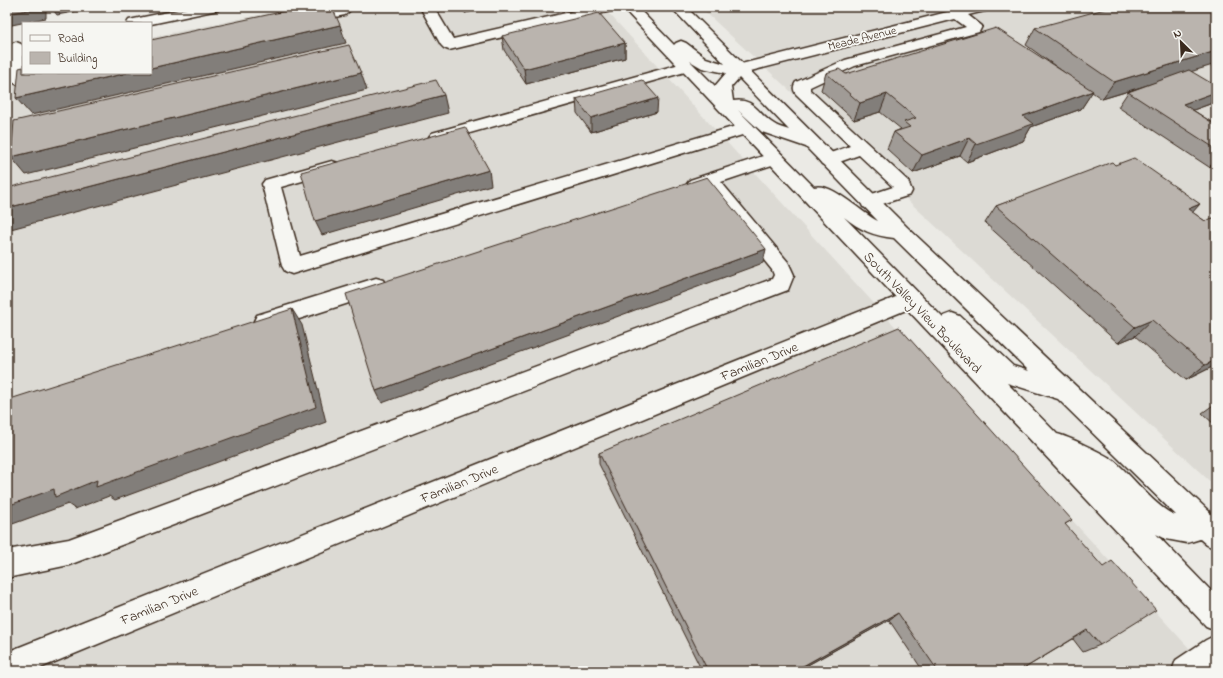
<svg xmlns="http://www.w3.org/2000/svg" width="1223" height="678" font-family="'Indie Flower',sans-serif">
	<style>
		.built { fill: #dcdad4 }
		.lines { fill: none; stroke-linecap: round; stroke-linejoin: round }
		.minor-casing { stroke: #3b2a1e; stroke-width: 3 }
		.major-casing { stroke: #3b2a1e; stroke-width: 3 }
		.minor { fill: #f6f6f2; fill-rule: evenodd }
		.major { fill: #f6f6f2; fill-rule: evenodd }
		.wall { fill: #a09b96; stroke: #3b2a1e }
		.shaded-wall { fill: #827e7a; stroke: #3b2a1e }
		.building { fill: #bab4ae; stroke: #3b2a1e }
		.labels { text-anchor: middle; stroke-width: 3.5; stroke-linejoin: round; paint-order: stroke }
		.far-street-label { font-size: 12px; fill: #3b2a1e; stroke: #f6f6f2 }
		.street-label { font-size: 14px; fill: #3b2a1e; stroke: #f6f6f2 }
	</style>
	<rect width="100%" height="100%" fill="#ebeae5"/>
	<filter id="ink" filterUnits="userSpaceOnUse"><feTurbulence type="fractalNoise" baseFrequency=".025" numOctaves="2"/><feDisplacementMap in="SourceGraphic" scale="8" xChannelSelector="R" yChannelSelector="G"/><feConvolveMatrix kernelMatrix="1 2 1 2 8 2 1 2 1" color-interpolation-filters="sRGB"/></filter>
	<g filter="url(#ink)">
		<!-- built -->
		<path class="built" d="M298,7H603L1210,671H7V67L23,63V73H151V37Z
			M700,7H1216V487Z"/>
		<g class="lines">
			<!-- minor casing -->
			<g class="minor-casing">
				<path id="minor" d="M192,7H220L218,10L213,11L151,24L127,23L129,20L134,19Z
					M338,7H354L345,15L340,16L306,23L301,22L299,19L301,16Z
					M420,7H434L453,39L592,7H617L615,10L449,50L444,48L441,45Z
					M967,7H991L989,10L968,15L982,26L979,32L855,66L810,87V90L908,181L912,191L910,195L870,208L863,207L861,202L863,197L893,187L859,155L828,166L822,164L819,160L822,156L850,146L796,94C793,90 793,86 796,82L845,60L966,27L955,19L739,74L733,72L731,69L733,66Z
					M16,42L21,44L23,46L24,75L40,73H69L67,76C54,79 28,88 16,84C12,82 9,78 7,75L8,47L11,44Z
					M687,62L692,64L695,67L692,70L438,142L432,141L429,137L432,133Z
					M746,123L752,124L754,128L752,132L292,274L285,271L282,266L262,184L265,180L332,161L338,163L341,167L338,171L281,187L300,256Z
					M775,152L781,154L784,158L781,162L721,182L788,262L794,275L788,290L69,565L7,578V550L69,539L772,279L774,275L772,270L705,187L696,190L690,188L687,184L690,180Z
					M376,278L383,280L386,286L383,292L265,330L257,327L254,321L257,315Z
					M911,291L918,293L922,299L918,305L33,671H7V652Z
					M1216,635V668L1212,671H1172L1176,660L1206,640Z"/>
			</g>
			<!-- major casing -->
			<g class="major-casing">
				<path id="major" d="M622,7H637L674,45L676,43L681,41L686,43L706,58L725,64L671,7H686L907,227L1214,516L1216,518V549L1207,545L1200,539L1187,543L1166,539L1156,534L1216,596V630L1206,626ZM690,61L702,68L726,73L715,86ZM739,78L789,130C784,128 778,127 774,124C758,115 755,97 733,101L731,87ZM738,110L762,132L806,147L878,221C861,213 832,182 814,187ZM844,217C860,230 874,236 894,238L1029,371L1013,366L960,316L952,313L944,316L943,318ZM1007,383L1058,399L1176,515C1159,512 1129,472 1113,460C1105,454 1067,436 1057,434Z"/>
			</g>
			<!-- minor -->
			<use href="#minor" class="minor"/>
			<!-- major -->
			<use href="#major" class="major"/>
		</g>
		<!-- wall -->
		<path class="wall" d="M461,7H489L465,13Z
			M1035,28L1191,71L1210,104L1193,110L1216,125V164L1209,167L1118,107L1128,92L1152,84L1102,99L1092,92L1081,109L1031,127L1023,141L967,162L960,156L913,173L887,149L894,132L901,129L880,112L854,120L821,90L826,73L846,74L1065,73L1026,45Z
			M502,36L625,43V58L526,84L504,50Z
			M576,99L657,112L591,132L577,113Z
			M1115,165L1200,204L1192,212L1205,221L1216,217V365L1186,380L1135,336L1118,343L985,223L996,206Z
			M1216,403V426L1202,413Z
			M599,453L1072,520L1065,524L1100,645L1083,652L1073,639L1020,671H923L889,620L797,671H702L599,464Z"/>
		<!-- shaded-wall -->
		<path class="shaded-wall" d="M39,7H46V18L7,26V14Z
			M51,7H100L57,15Z
			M464,7H489L465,13Z
			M340,25L346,43L31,115L16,98L127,73H151V68Z
			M625,43V58L526,84L524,69Z
			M1216,51V64L1102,99L1114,82Z
			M361,73L367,90L26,175L11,157Z
			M1093,91L1081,109L1031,127L1023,141L967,162L976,144L1023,116Z
			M1216,92V96L1210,104L1171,118L1183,104Z
			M887,94L880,112L854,120L860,103Z
			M444,95L448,113L7,230V208Z
			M658,98L657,112L591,132V118Z
			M969,138L960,156L913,173L922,155Z
			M1216,160V164L1209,167Z
			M489,170L491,185L322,235L315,221Z
			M1200,204L1184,222L1188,209Z
			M766,249L763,263L382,403L376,391Z
			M292,309L302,325L326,422L115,500L109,496L75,509L68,504L7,526V506Z
			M1152,320L1135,336L1118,343L1135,327Z
			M1216,360V365L1186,380L1205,365Z
			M898,613L889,620L797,671H794Z"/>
		<!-- building -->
		<path class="building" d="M7,7H39V8L7,14Z
			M304,7H332L340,25L151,68V40Z
			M1112,7H1212L1216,9V51L1114,82L1035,28Z
			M599,13L625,43L524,69L502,36Z
			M996,28L1093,91L1023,116L1033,124L976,144L969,138L922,155L894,132L910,127L904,122L916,118L887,94L860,103L826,73L839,69L846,74Z
			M349,45L361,73L11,157L14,121Z
			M23,67V73H127L16,98L19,68Z
			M1189,70L1216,86V92L1183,104L1216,125V149L1128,92Z
			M436,80L444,95L7,208V188Z
			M642,80L658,98L591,118L576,99Z
			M465,127L489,170L315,221L301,172Z
			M1134,158L1200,204L1188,209L1205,221L1216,217V360L1205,365L1152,320L1135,327L996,206L1112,162L1115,165Z
			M707,177L766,249L376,391L346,294Z
			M292,309L316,407L96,487L97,480L55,497L54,489L7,506V400Z
			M899,327L1072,520L1065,524L1103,567L1112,561L1156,610L1100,645L1087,630L1020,671H938L898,613L794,671H708L599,453Z"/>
	</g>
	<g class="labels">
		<!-- far-street labels -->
		<g class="far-street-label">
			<text transform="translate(862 38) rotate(-14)" y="4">Meade Avenue</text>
		</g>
		<!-- street labels -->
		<g class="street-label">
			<text transform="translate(923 312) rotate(46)" y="5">South Valley View Boulevard</text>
			<text transform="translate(759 361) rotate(-22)" y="5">Familian Drive</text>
			<text transform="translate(459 483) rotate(-22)" y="5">Familian Drive</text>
			<text transform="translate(159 605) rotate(-22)" y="5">Familian Drive</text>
		</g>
	</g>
	<!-- margin -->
	<rect width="1223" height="678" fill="none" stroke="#f6f6f2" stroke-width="24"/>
	<rect x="12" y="12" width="1199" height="654" fill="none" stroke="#3b2a1e" stroke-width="1.5" filter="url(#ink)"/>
	<!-- legend -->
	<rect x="22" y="22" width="130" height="52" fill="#f6f6f2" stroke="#aba49d"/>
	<rect x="30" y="35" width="20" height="6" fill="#f6f6f2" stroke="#aba49d"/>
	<text x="58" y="42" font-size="12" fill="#3b2a1e">Road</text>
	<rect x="30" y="52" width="20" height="12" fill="#bab4ae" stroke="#aba49d"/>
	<text x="58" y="62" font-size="12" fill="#3b2a1e">Building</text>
	<!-- north arrow -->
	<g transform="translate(1181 42) rotate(336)" stroke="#f6f6f2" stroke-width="3" paint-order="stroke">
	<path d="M0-3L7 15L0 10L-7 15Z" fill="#3b2a1e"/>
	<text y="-6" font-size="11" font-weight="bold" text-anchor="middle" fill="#3b2a1e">N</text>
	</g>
</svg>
